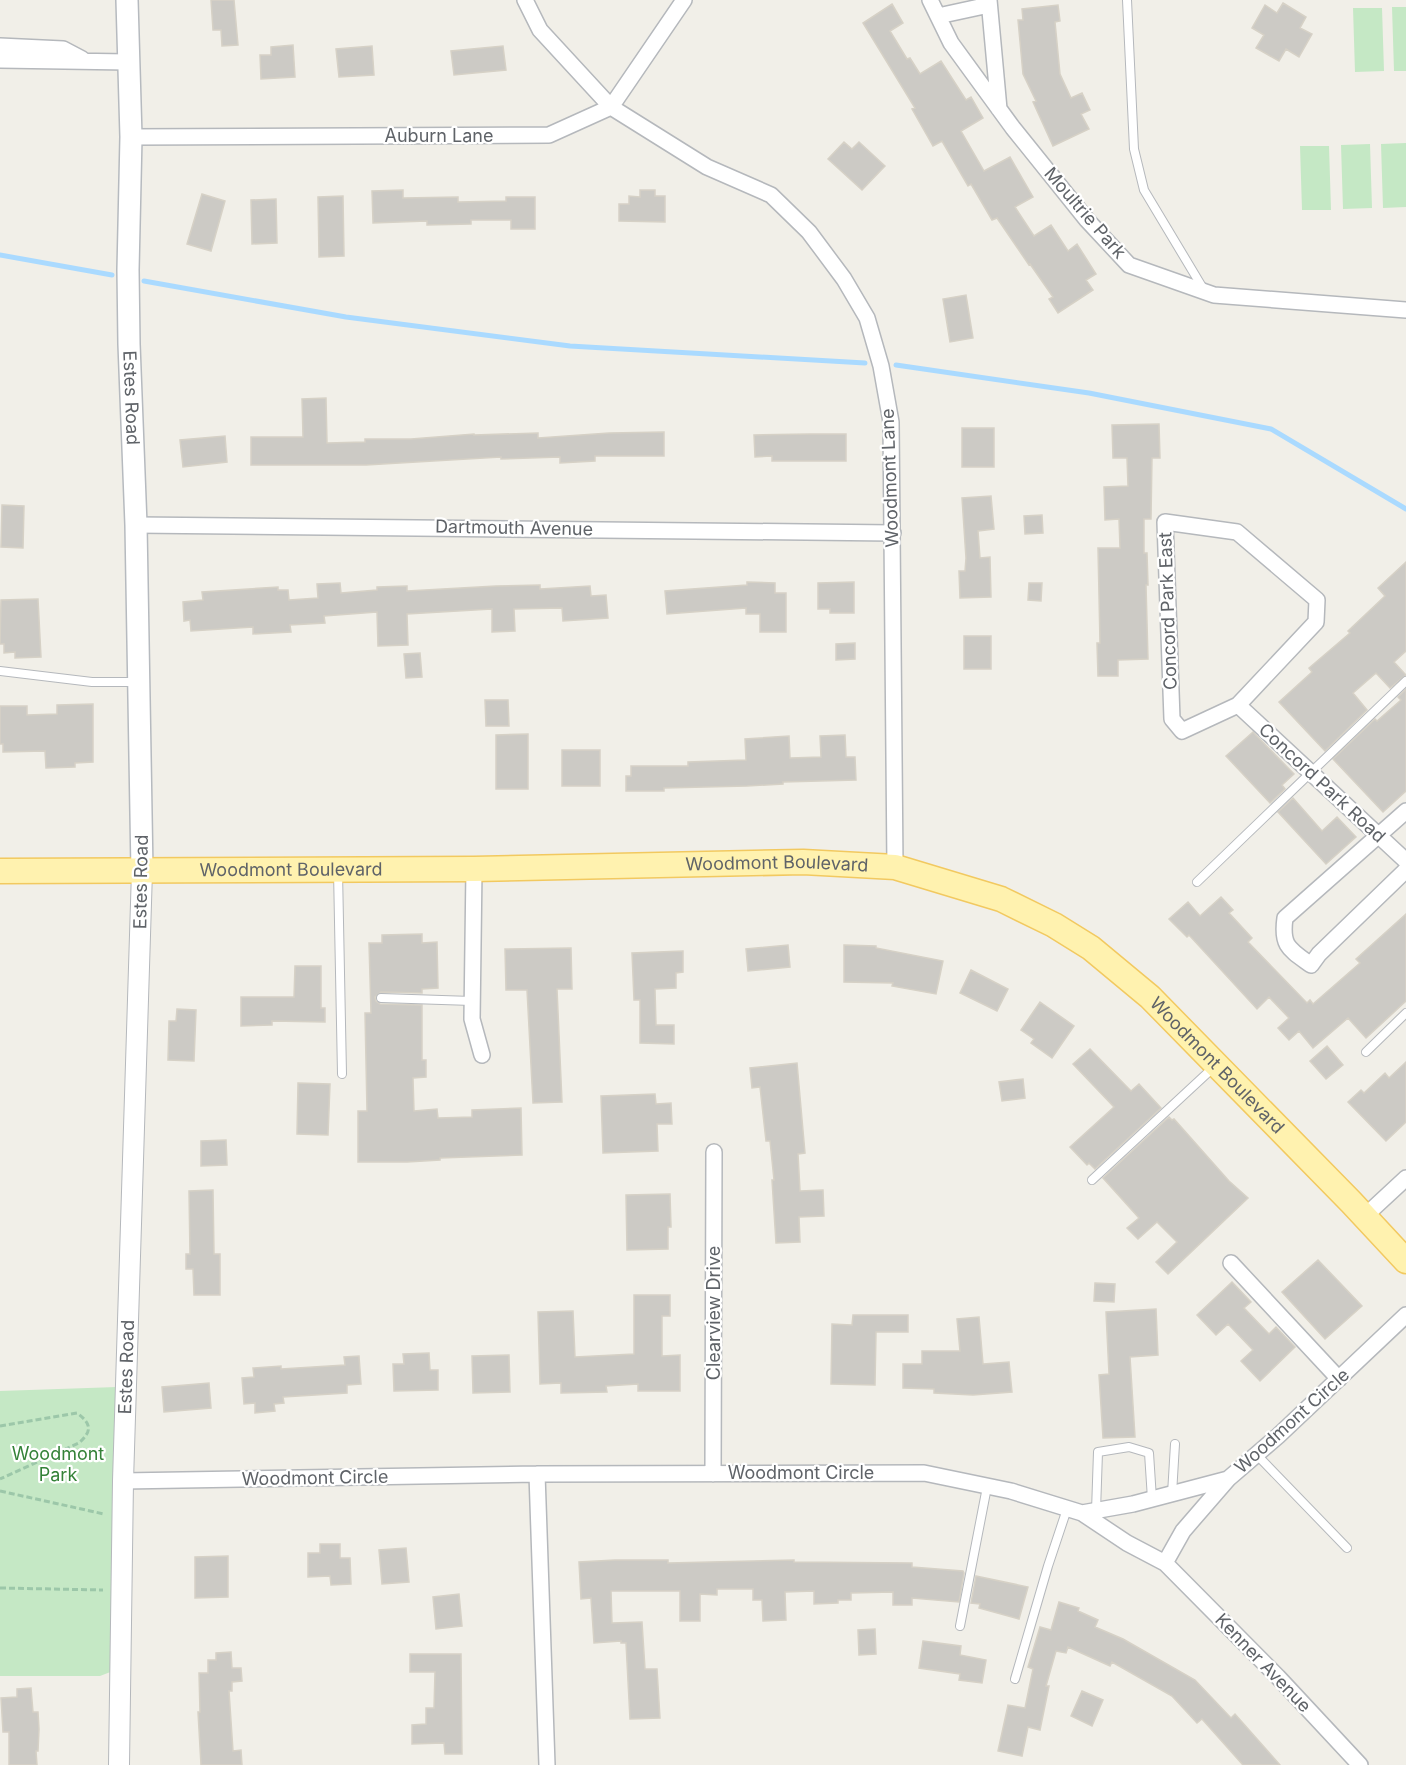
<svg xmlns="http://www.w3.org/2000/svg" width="1406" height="1765" font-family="Inter,sans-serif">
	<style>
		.green { fill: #c5e8c5 }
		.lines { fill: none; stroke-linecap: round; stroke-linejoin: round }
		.stream { stroke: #aadaff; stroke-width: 5 }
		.building { fill: #cccac5; stroke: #d6d1c6; stroke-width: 1.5 }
		.service-casing { stroke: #b5b8bc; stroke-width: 10 }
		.minor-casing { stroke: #b5b8bc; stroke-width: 18 }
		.tertiary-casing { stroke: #b5b8bc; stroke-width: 22 }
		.secondary-casing { stroke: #b6babf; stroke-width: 24 }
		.primary-casing { stroke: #f2c960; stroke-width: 27 }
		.path { stroke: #9cc7a9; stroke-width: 3; stroke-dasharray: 6 3; stroke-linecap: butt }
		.service { stroke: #fff; stroke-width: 8 }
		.minor { stroke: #fff; stroke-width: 15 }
		.tertiary { stroke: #fff; stroke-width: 20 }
		.secondary { stroke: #fff; stroke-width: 21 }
		.primary { stroke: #fff2af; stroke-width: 24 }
		.labels { text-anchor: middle; stroke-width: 4.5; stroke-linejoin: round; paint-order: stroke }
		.street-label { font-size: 18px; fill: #5f6368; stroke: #fff }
		.park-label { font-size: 18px; fill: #348238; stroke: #fff }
	</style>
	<rect width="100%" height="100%" fill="#f1efe8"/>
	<!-- green -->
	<path class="green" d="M1392,7H1406V71H1394Z
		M1353,8H1382L1384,71L1355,72Z
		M1406,143V207L1383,208L1381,144Z
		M1370,144L1372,208L1343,209L1341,145Z
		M1300,146H1329L1331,210H1302Z
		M117,1387L113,1671L100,1676H0V1391Z"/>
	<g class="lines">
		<!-- stream -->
		<path class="stream" d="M0,255L112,275
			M144,281L346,317L570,346L865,363
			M896,365L1089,393L1271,429L1406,509"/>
	</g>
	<!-- building -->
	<path class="building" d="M211,0H234L238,45L222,46L221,30H213Z
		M1283,3L1306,17L1300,28L1312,34L1299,57L1286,49L1279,61L1256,48L1264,35L1252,28L1265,5L1277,13Z
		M892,4L903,23L890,31L907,59L910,58L920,74L941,61L966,100L971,97L983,118L961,131L984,171L1010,157L1033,197L1015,207L1034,236L1051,225L1068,251L1077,244L1096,274L1086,280L1093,290L1058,313L1049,299L1053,297L1030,264L1029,265L997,218L992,220L971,184L968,186L942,141L933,146L912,109L915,108L863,23Z
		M1058,5L1060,21L1055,22L1060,74L1071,98L1082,93L1090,110L1081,114L1089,129L1053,146L1033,102L1036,101L1023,74L1018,20H1023L1022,9Z
		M293,45L295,77L261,79L260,55H271V47Z
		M372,46L374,75L339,77L336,49Z
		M503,46L506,70L454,75L451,51Z
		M844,142L852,149L859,142L885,166L862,190L828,159Z
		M403,190V198L458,197V202L506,201V197H535V229H511V220H471V224L427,225V221L373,223L372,191Z
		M640,190H655V196H665V222L619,221V204H629V196L640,197Z
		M202,194L225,201L211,251L187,244Z
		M343,196L344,256L319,257L318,197Z
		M276,199L277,243L252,244L251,200Z
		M966,295L973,338L950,342L943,299Z
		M326,398L327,443L365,442V439H411L474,434V435L538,433V438L609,433L664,432V456H595V461L560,463V457L501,459V457L366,465H251V437H303L302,399Z
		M1159,424L1160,458H1152L1151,519H1144V553H1147L1148,585H1146L1148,659L1118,660V676H1098L1097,643H1100L1098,548H1120L1119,519L1105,520L1104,487L1128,486L1127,458H1113L1112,425Z
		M962,428H994V467H962Z
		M810,434H846V461H772V456L755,457L754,435Z
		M225,436L227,462L183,467L180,440Z
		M991,496L994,529L978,531L980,558L990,557L991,597L960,598L959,571H965L966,558L962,498Z
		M2,505L24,506L23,548L1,547Z
		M1042,515L1043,533L1025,534L1024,516Z
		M1406,562V651L1394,662L1406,675L1390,688L1376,673L1353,693L1367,710L1325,751L1279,702L1312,672L1309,668L1350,633L1348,631L1385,596L1378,588Z
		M747,582L775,583V593H786V632H760V614H746V608L667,614L665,591L747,585Z
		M854,582V613H830V609H818V583Z
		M340,583L341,593L377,590V587L407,586V591L496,586L540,585V589L590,586L591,596L606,595L608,618L563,621L562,608L514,609L515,631L492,632V609L407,614L408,645L378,646L377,612L324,616L325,623L290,625L291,632L253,634V627L191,631L190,620L184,621L183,602L203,600L202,592L278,587V590H288L289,600L318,598L317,584Z
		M1029,583H1042L1041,601L1028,600Z
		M38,599L41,657L15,658V652L4,653V644H0L1,600Z
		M964,636H991V669H964Z
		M855,643V659L836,660V644Z
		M420,653L422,677L406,678L404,654Z
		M1406,689V791L1383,812L1333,759L1375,719L1377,721L1401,700L1398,697Z
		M485,700H508L509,726H486Z
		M93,704V762L75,763V767L46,768L45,751L3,752V744H0V706H27V715L57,714V705Z
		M1253,732L1294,774L1282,785L1285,789L1270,803L1226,756Z
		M528,734V789H496V735Z
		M845,735L846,757H855L856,780L783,782V784L747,786L664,788V791H626V776H631V766H688V762L746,760L745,739L789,736L790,758L821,757L820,736Z
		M562,750H600V786H562Z
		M1293,798L1322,831L1337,817L1356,837L1326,864L1278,812Z
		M1221,897L1233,910L1229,913L1252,938L1248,942L1307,1003L1310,1000L1313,1004L1360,963L1356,959L1406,914V1001L1366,1038L1348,1018L1313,1048L1299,1031L1289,1040L1278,1028L1289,1018L1269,997L1257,1009L1189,935L1187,937L1169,919L1188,902L1200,916Z
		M422,934V943L437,942L438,988L422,989V993L381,992L375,997L376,1001L380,1004L422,1005V1060H426V1077L413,1078L414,1111L437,1109L438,1118L472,1117V1110L521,1108L522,1155L440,1158V1160L407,1162H358V1111H367L365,1013H371L369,943H382V935Z
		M788,945L790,967L748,971L746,949Z
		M844,945L876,946V948L943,961L936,994L892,986L893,983L844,982Z
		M571,948L572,989H557L562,1102L533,1103L527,990H506L505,949Z
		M683,951V972L676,973V988L655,989L656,1025H674V1044L640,1043V1000H634L632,953Z
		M295,966H321V1008H325V1022L272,1021V1025L241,1026V997H294Z
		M971,970L1008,989L997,1011L960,993Z
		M1040,1002L1074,1026L1052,1058L1031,1043L1034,1039L1021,1030Z
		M177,1009L196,1010L194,1061L168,1060L169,1021H176Z
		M1327,1046L1343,1065L1326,1079L1310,1061Z
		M1090,1049L1131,1091L1139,1084L1161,1108L1095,1169L1089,1163L1087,1165L1070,1147L1114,1107L1073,1064Z
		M1406,1062V1122L1386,1141L1348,1102L1361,1090L1364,1093L1385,1073L1389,1078Z
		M797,1063L805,1153L798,1154L800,1191L823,1190L824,1216L799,1217L800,1242L776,1243L772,1180H774L770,1141H766L760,1087L752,1088L750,1068Z
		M1023,1079L1025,1098L1002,1101L999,1082Z
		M298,1083L330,1084L328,1135L297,1134Z
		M655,1094L656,1104L671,1103L672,1124H657L658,1151L603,1153L601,1096Z
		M1169,1117L1172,1120L1174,1119L1229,1181L1248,1198L1168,1274L1156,1262L1177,1242L1157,1222L1138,1239L1127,1228L1139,1218L1103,1178Z
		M226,1140L227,1165L201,1166V1141Z
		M213,1190L214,1254H220V1295H194L193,1269H186V1254H190L189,1191Z
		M670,1194L671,1227H668V1249L627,1250L626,1195Z
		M1318,1260L1362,1306L1325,1339L1282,1292Z
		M1232,1282L1251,1302L1244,1308L1269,1334L1276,1327L1295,1347L1260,1381L1241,1361L1253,1350L1228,1324L1216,1335L1197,1315Z
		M1095,1283L1115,1284L1114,1302L1094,1301Z
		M634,1295H670V1316H662V1356L680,1355V1391H638V1384L606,1386L607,1392L561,1393V1383L540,1384L538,1312L573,1311L575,1357L634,1354Z
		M1156,1309L1158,1355L1130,1357L1135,1437L1103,1438L1099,1375L1109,1374L1106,1312Z
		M853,1315H908V1332H876L875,1385L831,1384L832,1324L852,1325Z
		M979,1317L983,1364L1009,1362L1012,1392L973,1395L934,1393V1389L903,1388V1364H922V1351H960L957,1319Z
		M429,1353L430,1370H438V1390L394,1391L393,1364H404L403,1354Z
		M509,1355L510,1392L473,1393L472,1356Z
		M359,1356L361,1384L347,1385V1393L283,1397L284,1403L274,1404L275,1411L255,1413V1403L244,1404L242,1378L254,1377L253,1368L281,1366V1369L345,1365L344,1357Z
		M209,1383L211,1408L164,1412L162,1387Z
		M320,1544H340V1558H350L351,1584L331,1585L330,1576L308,1577V1553H320Z
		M406,1548L409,1582L382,1584L379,1550Z
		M228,1556V1597L195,1598V1557Z
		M615,1560H668V1563L794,1560V1562L912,1563V1567L963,1571L964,1573L959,1602L912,1598V1605H893V1592L851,1593V1600H838V1603L814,1604V1591L785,1592L786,1620L763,1621L762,1600H753V1589H717V1595L700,1594V1621H680V1591H611L612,1623L642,1622L645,1669H657L660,1718L630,1719L626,1643H621V1641L594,1643L591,1598L581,1599L579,1562Z
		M976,1576L1028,1587L1019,1619L979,1608L980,1604L971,1603Z
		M459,1594L462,1626L436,1629L433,1597Z
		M1059,1602L1079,1608L1078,1611L1098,1620L1095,1627L1123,1639L1195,1680L1231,1718L1235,1714L1280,1765H1243L1202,1719L1197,1723L1172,1696L1112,1662L1110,1666L1068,1647L1066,1653L1056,1651L1046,1686H1049L1040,1730L1028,1727L1022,1756L998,1751L1008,1705L1025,1708L1033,1669L1028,1667L1040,1627L1051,1630Z
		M875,1629L876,1654L859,1655L858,1630Z
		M923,1641L961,1646L960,1655L986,1660L982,1683L959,1680L960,1674L919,1668Z
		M231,1652L232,1668H241L242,1681L232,1682V1691H229L233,1751L241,1750L242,1765H201L198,1712H200L199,1673H208V1660H216V1653Z
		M410,1654H461L462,1754H445L444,1743L412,1744V1725L426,1724V1708H434L435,1672H410Z
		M31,1688L33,1712H38L39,1729L38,1751H36L37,1765H9V1732H3L1,1698L17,1697V1689Z
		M1082,1691L1103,1700L1092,1726L1071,1716Z"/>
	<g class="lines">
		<!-- service casing -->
		<g class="service-casing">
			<path id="service" d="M1127,0L1134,149L1144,190L1204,290
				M0,671L92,682H137
				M338,871L342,1074
				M1197,882L1406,681
				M381,998L472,1001
				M1366,1052L1406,1013
				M1092,1180L1215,1066
				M1257,1455L1347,1548
				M1172,1494L1175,1444
				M1096,1511L1098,1452L1129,1447L1149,1453L1152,1499
				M960,1626L987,1487
				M1015,1679L1048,1566L1067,1509"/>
		</g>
		<!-- minor casing -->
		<g class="minor-casing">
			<path id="minor" d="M525,0L540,30L611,107L707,167L771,195L809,232L844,279L867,318L881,366L891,422L895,867
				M930,0L951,43L1013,128L1087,220L1129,265L1214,295L1406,310
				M989,0L999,109
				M938,16L989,5
				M0,46L63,49L82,59
				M0,60L128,62
				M131,137L549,135L611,107L684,0
				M1165,522L1237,532L1317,600L1316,622L1238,705L1182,731L1172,719Z
				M136,525L893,533
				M1238,705L1406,861
				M1406,811L1285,918C1281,946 1289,949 1311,965L1319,954L1406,870
				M474,869L472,1019L482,1055
				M1365,1216L1406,1178
				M1231,1263L1339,1379
				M537,1474L547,1765
				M713,1474L714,1152
				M123,1481L537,1474L924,1473L1011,1491L1082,1513L1133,1504L1228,1479L1278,1436L1406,1315
				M1082,1513L1127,1543L1165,1563L1278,1677L1360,1765
				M1165,1563L1183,1531L1228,1479"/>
		</g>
		<!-- tertiary casing -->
		<g class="tertiary-casing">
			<g id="tertiary">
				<path id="s1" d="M119,1765L123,1481L142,871"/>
			</g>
		</g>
		<!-- secondary casing -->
		<g class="secondary-casing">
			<g id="secondary">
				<path id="s2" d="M127,0L131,137L128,270L129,344L136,525L142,871"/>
			</g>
		</g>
		<!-- primary casing -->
		<g class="primary-casing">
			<g id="primary">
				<path id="s3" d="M0,871L474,869L803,862L895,867L1001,899L1054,925L1091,948L1150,997L1351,1202L1406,1261"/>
			</g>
		</g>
		<!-- path -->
		<path class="path" d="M0,1426L77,1413C92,1424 92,1431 79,1443L0,1479
			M0,1491L104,1514
			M0,1588L103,1590"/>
		<!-- service -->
		<use href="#service" class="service"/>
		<!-- minor -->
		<use href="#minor" class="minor"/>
		<!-- tertiary -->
		<use href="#tertiary" class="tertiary"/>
		<!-- secondary -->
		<use href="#secondary" class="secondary"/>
		<!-- primary -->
		<use href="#primary" class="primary"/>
	</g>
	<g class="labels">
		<!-- street labels -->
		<g class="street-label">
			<text x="439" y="142">Auburn Lane</text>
			<text transform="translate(1085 213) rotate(49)" y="6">Moultrie Park</text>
			<text dy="6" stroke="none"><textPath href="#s2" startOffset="398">Estes Road</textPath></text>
			<text transform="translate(890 478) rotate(-92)" y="6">Woodmont Lane</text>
			<text transform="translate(514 528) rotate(1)" y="6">Dartmouth Avenue</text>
			<text transform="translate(1168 611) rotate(-92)" y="6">Concord Park East</text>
			<text transform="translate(1322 783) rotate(43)" y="6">Concord Park Road</text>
			<text dy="6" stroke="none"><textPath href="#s3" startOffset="777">Woodmont Boulevard</textPath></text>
			<text dy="6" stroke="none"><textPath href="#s3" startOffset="291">Woodmont Boulevard</textPath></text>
			<text transform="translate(141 882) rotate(-89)" y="6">Estes Road</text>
			<text dy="6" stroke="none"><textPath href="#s3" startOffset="1281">Woodmont Boulevard</textPath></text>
			<text transform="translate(714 1313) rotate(-90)" y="6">Clearview Drive</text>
			<text dy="6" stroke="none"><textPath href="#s1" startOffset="398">Estes Road</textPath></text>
			<text transform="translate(1292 1421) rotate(-42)" y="6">Woodmont Circle</text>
			<text x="801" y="1479">Woodmont Circle</text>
			<text transform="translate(315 1478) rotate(-1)" y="6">Woodmont Circle</text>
			<text transform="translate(1263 1663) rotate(46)" y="6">Kenner Avenue</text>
		</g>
		<!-- park labels -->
		<g class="park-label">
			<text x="58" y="1460">Woodmont<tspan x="58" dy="21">Park</tspan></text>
		</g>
	</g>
</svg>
